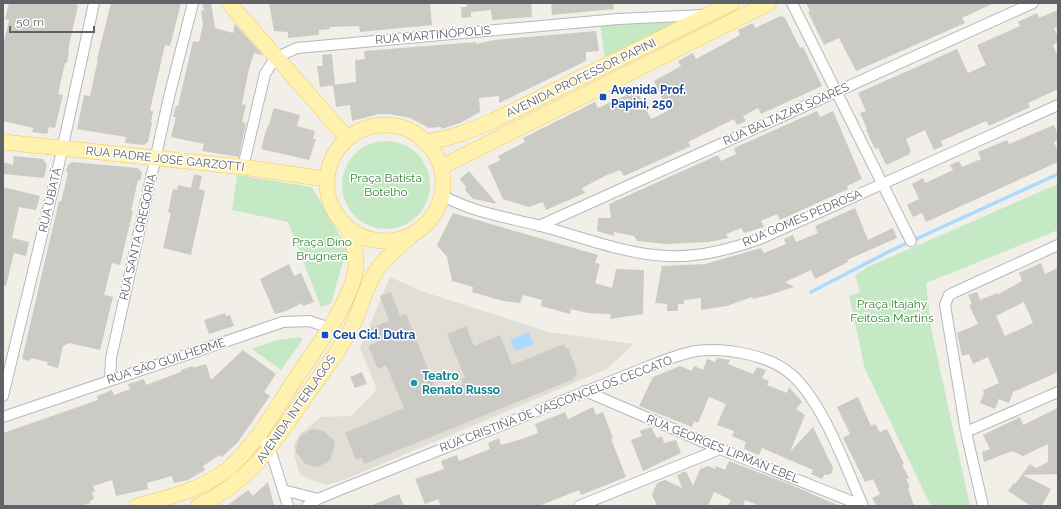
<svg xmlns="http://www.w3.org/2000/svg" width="1061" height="509" font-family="Raleway,sans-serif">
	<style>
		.education { fill: #e1ded6 }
		.green { fill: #c5e8c5 }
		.water { fill: #aadaff }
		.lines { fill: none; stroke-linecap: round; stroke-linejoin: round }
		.stream { stroke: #aadaff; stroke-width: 3.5 }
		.building { fill: #cccac5; fill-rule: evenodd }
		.street-casing { stroke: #b5b8bc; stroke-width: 12 }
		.primary-casing { stroke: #f2c960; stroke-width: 16 }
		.street { stroke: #fff; stroke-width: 10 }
		.primary { stroke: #fff2af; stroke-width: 15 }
		.transit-dot { fill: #1a4fb4; stroke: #fff; stroke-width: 1.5 }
		.culture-dot { fill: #0f9aa8; stroke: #fff; stroke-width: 1.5 }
		.labels { text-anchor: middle; stroke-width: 3; stroke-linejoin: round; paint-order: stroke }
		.street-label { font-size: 12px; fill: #5f6368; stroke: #fff }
		.transit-label { font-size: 12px; font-weight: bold; fill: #164399; stroke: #fff; text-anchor: start }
		.park-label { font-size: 12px; fill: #348238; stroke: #fff }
		.culture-label { font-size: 12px; font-weight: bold; fill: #0d838f; stroke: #fff; text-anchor: start }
	</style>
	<rect width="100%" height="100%" fill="#f1efe8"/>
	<!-- education -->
	<path class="education" d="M390,277L424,292L549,332L634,344L607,369L346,479L327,485L312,480L300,475L295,458L294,444L301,433L321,417L351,416L377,390L360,348Z"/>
	<!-- green -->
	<path class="green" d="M675,20L669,27L605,59L600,24Z
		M342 185a44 44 0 1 1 88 0a44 44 0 1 1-88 0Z
		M237,175L312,187L347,248L331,304L321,307L288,222L232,210Z
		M1058,184V230L926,283L931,328L970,506H931L865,369L849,296L860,292L855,275L868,267Z
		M300,337L303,339L281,370L252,349L277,340Z"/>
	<!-- water -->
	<path class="water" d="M529,332L534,344L515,351L510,340Z"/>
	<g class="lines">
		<!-- stream -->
		<path class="stream" d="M811,292L892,250L1058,174"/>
	</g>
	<!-- building -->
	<path class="building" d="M9,3H69L78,5L68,51H69L67,63H65L58,94L63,95L55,128L49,127L47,134L32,132L33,128L3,121V46L9,20L5,19Z
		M111,3H181L170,46L165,45L150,110L153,111L151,122L152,123L148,142L144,145L125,143L126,137L77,129L84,95L90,96L98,59H97Z
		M202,3H211L215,28L233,33L235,24L263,55L254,53L249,69L242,104L246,105L242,122L246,123L239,157L202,151L204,144L171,137L176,117H173L176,106H178L193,41L199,42L203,24L201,11L204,10Z
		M269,3H430L432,25L360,32L359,26L329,27L330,29L319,30V35L288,38V32L274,31Z
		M467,3H531L532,17L492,20L491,10L471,12V17L462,18L461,7H467Z
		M551,3H613L614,9L552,15Z
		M806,3H994L962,18L965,23L856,71L839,38L824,45L808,12L810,11Z
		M1058,10V27L1054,28L1058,37V42L1053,45L1058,57V89L1028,103L1030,107L989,126L986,121L941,141L943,146L934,150L925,130L906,139L911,151L909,152L910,154L886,165L878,148L875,149L866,130L867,129L860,113L866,111L858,93L957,49L968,73L986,65L977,45L1020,26L1018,22L1037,13L1039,18Z
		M781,16L785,18L800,48L803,47L822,86L761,114L758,108L743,116L746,121L737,125L734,119L688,142L691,146L624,176L620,170L605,176L582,188L585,193L546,210L543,202L529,207L503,199L488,166L500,160L498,156L525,142L523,138L595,102L598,108L637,90L651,119L668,111L654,81L681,66L678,61L693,53L696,59L740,35L738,30L753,23L755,28Z
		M596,31L599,51L586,52V61L499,103V96L479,98L480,112L460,123L441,129V127L429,128L410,118L389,114H379L352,121L350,105L336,107L333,85L356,82L355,60L365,59L364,51L476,42V44L494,40Z
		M332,54L335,85L320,87L317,66H323L322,55Z
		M274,108L300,115L297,126L315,131L313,139H316L309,160L261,149L267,127H268Z
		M817,111L820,117L833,111L862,179L847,186L848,189L780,220L777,214L761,221L764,227L744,233L741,228L726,234L728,238L709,242L666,244L637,241L634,236L614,232V236L597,231L598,218H611L609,204L718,155L721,161L736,154L734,148Z
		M1054,125L1058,135V140L1054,142L1058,152V162L926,222L922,213L913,217L907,205L919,199L912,184L923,178L925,183L953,170L950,165L959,161L962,167L981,159L978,152L1007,140L1009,144Z
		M14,156L43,159L47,165L44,178L3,174V162L13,165Z
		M72,162L138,168L142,173L140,181L138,180L131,211H133L120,265L112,263L104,295L113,297L100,350L69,343L63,346L58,368L47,365L48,362L31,358L30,361L22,359L59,201L61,202L68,173L66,172L68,165Z
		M469,171L497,204L473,199L465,190L466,187L460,179Z
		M194,174L202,176L199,189L205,191L191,255L163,248L171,213L168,212L173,189L177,190L178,185L191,188Z
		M3,187L40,196L36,210L19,207L12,238L29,242L26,256L14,253L6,286H3Z
		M855,208L868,240L893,228L897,238L847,260L848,262L815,279L811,270L785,282L794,287L769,295L753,299L752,297L727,306L701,310V298L684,300V304H678V311H667V304L655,303L662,266L705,264L761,248L764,253L786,244L784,239L793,235L796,242L818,233L815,226Z
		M453,213L598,255L595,263L600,264L595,283L612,288L616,269L644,270L643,314L610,319L611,314L587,313L571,309L570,314L541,306L542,300L523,295L520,303L503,301L472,292L473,287L452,281L447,257L437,245Z
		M1041,263L1045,274L1058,268V372L1013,392L1009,403L999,399L995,409L980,403L984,393L983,390L999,383L988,357L973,364L969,354L962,356L957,333L978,324L969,305L972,304L968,295L977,292L980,300L997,293V295L1022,281L1019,273ZM1024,302L1033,323L1005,336L996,316Z
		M289,264L294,276L301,273L314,302L303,306L302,303L286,311L275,314L260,279Z
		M391,292L400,316L406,314L438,394L463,384L461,379L465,378L447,334L466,326L474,346L500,335L512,365L564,344L566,349L568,348L577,371L575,372L577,376L573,377L574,379L364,464L362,458L356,460L345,433L404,408L386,365L378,369L368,346L377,342L371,328L389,321L380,296Z
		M225,313L226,316L230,315L234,326L209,334L204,320Z
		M243,350L276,374L264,392L270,396L238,442L222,457L220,455L203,466L205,470L188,480L174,483L172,476L147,483L148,489L116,496L112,480L93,486L95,492H92L94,499L90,501L91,503L80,506H3V433L98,400L97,396L112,390L114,395L130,389L128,384L144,379L146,385L181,372V370L193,366V368L206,364L211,380Z
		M717,358L730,360L728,364L753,374L757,367L766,370L762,378L769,381L767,385L787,393L789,387L802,402L796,409L805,415L790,452L813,427L833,468L831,474L824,475L822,479L811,474L813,470L762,448L759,455L744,449L746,442L732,436L734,431L717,425L726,404L709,397L698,423L694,421L692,427L639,406L653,377L680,366L692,371L694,366L703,370L707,359L715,362Z
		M362,372L367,384L355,388L350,377Z
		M858,397L871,426L875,424L880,432L887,429L904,464L902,465L909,478L906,479L910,487L908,488L914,506H877L872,498L880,494L873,479L865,482L843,438L850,434L837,407Z
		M593,407L596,415L603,412L613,438L611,439L626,477L581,495L579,490L539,506H441L438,499L425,504L415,479L444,469L441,461L457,455L459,461L490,449L488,443L499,438L501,445L522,439L538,433L535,424L565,412L568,419Z
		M1058,408V474L1023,475L1051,489L1042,506H1031L1008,491L1014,483L1015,484L1030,464L1036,468L1048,462V444L1023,456L1012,451L984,462L982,452L990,449L983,435L1020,417L1023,425Z
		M651,427L657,438L662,436L664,443L676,440L681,453L643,471L631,440L642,436L640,431Z
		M312,429L323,431L335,441L333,452L330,460L318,467L305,464L296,452L297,444L300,436Z
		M729,461L789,484L840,506H760L745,500L743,506H728L731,500L714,492L708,506H657L652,495L657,483L665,480L682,488L677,475L686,471L693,486L700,469L708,466L715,469L716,466L725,470Z
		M268,482L274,506H227L248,490L253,496Z
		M399,494L404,506H370Z"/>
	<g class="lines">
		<!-- street casing -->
		<g class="street-casing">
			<path id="street" d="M792,3L911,241
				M243,167L265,74L275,58L297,48L618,19L703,15
				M442,195C471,212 505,217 537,225C580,236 623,254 667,256C699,258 732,249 762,238L1058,105
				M539,226L1033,3
				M110,379L111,358L122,309L169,97L193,3
				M585,391L720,449L863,506
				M3,396L59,164L94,3
				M3,417L283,322L309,321L330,328
				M966,432L1058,392
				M258,435L270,449L288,506
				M283,490L318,499
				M307,506L318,499L342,489L647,367C662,361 680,354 696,351C725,347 770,355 792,375C823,403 846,467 863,506
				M579,506L720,449
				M983,506L966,432L945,305L949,295L953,293L1058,245"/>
		</g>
		<!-- primary casing -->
		<g class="primary-casing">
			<path id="primary" d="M229,3L347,138
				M327 183a58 58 0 1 1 116 0a58 58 0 1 1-116 0Z
				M3,142L243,167L326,179
				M425,142C450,139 470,131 493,121L732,3
				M441,167L769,3
				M137,506C169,497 203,490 229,468C256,444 275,410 294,381C314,351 352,302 356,267C357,253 353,241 348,229
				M198,506C253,480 275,441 308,393C323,372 340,350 352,327C362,306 367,280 383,262C391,253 401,245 410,237"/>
		</g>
		<!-- street -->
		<use href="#street" class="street"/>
		<!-- primary -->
		<use href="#primary" class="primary"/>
	</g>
	<!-- markers -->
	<g class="transit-dot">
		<rect x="599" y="93" width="8" height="8" rx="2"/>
		<rect x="321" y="331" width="8" height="8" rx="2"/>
	</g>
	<circle class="culture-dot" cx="414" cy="383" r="4"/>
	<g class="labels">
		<!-- street labels -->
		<g class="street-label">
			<text transform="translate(433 35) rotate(-5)" y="4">RUA MARTINÓPOLIS</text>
			<text transform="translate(581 78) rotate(-26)" y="4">AVENIDA PROFESSOR PAPINI</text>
			<text transform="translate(786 114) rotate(-24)" y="4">RUA BALTAZAR SOARES</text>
			<text transform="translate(165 159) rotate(6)" y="4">RUA PADRE JOSÉ GARZOTTI</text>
			<text transform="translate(50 200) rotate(-77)" y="4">RUA UBATÃ</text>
			<text transform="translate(802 218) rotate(-23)" y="4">RUA GOMES PEDROSA</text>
			<text transform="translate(138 237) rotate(-77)" y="4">RUA SANTA GREGÓRIA</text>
			<text transform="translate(166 361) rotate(-18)" y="4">RUA SÃO GUILHERME</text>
			<text transform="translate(556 404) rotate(-21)" y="4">RUA CRISTINA DE VASCONCELOS CECCATO</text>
			<text transform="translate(296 409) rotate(-55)" y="4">AVENIDA INTERLAGOS</text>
			<text transform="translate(723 449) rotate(22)" y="4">RUA GEORGES LIPMAN EBEL</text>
		</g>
		<!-- transit labels -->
		<g class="transit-label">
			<text x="611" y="94">Avenida Prof.<tspan x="611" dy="14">Papini, 250</tspan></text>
			<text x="333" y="339">Ceu Cid. Dutra</text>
		</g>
		<!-- park labels -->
		<g class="park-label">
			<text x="386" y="182">Praça Batista<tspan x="386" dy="14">Botelho</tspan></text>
			<text x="322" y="246">Praça Dino<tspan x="322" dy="14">Brugnera</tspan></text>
			<text x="892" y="308">Praça Itajahy<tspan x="892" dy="14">Feitosa Martins</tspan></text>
		</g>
		<!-- culture labels -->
		<g class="culture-label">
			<text x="422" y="380">Teatro<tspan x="422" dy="14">Renato Russo</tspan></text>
		</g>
	</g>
	<!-- border -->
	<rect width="1061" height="509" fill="none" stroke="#5f6368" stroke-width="8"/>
	<!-- scale -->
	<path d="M10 26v6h84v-6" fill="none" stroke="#5f6368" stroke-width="2"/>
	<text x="16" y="26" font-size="12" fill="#5f6368" stroke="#ffffff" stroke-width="3" paint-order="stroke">50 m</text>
</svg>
